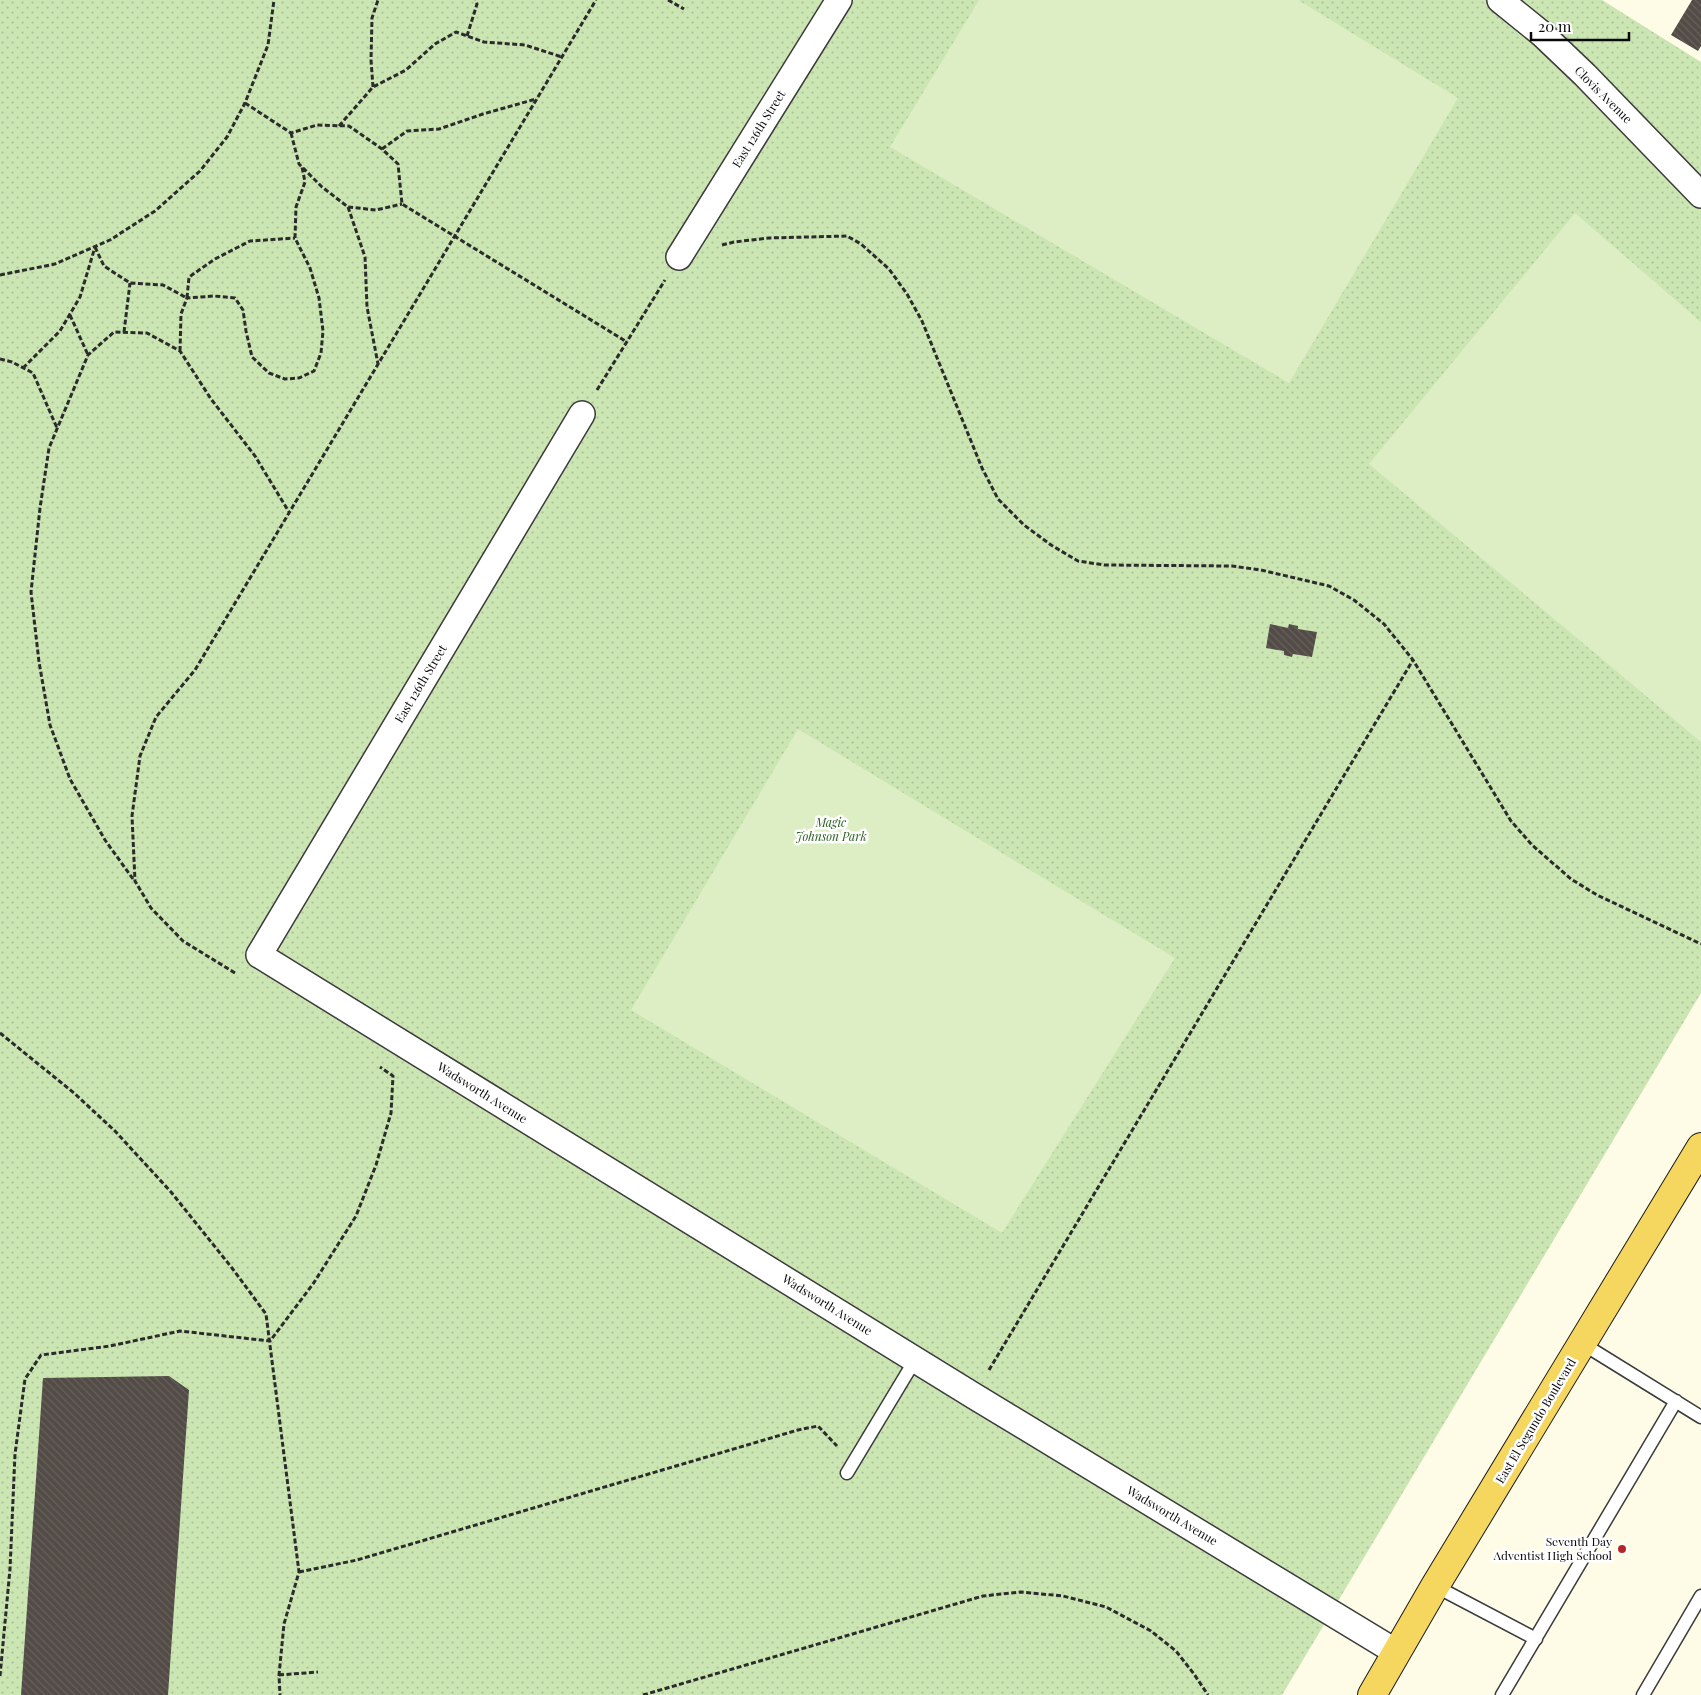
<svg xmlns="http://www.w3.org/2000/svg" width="1701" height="1695" font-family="'Playfair Display',serif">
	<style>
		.park { fill: url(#park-dots) }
		.pitch { fill: #deeec4 }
		.building { fill: url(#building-back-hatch) }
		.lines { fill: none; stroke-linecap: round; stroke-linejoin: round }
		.service-casing { stroke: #3c3c3c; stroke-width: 15 }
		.minor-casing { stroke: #3c3c3c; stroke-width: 28 }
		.primary-casing { stroke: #1a1a1a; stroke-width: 30 }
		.path { stroke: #2b2b2b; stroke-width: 3; stroke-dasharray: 5 2.5; stroke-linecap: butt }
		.service { stroke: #fff; stroke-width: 12 }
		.minor { stroke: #fff; stroke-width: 25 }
		.primary { stroke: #f5d760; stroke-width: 28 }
		.poi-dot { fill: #b42727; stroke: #fff; stroke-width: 2 }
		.labels { text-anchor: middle; stroke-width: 5; stroke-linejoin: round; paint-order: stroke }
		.street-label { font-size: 12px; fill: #090909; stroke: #fff }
		.park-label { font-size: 12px; font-style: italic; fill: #285e1d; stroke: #fff }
		.poi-label { font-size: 12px; fill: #090909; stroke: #fff; text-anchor: end }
	</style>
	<defs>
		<pattern id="park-dots" width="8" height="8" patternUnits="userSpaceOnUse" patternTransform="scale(1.25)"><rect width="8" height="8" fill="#cbe6b3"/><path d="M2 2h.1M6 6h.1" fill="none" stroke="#adc499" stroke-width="1.8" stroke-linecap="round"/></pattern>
		<pattern id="building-back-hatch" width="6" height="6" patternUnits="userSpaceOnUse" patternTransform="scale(1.25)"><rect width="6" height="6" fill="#524b46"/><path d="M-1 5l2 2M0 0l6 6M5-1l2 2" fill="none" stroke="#66605c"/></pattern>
	</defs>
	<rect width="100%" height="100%" fill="#fefbe6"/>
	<!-- park -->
	<path class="park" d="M0,0H1602L1701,62V993L1282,1695H0Z"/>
	<!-- pitch -->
	<path class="pitch" d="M979,0H1298L1458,98L1289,383L890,147Z
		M1575,213L1701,322V742L1369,464Z
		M798,729L1175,958L1002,1233L631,1010Z"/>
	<!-- building -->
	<path class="building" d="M1692,0H1701V46L1698,51L1671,35Z
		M1270,624L1288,628L1289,624L1298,626V629L1317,632L1312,657L1293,654L1292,657L1284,655V651L1266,648Z
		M169,1376L189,1390L168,1695H21L43,1378Z"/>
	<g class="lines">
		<!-- service casing -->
		<g class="service-casing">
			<path id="service" d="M1583,1344L1701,1417
				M847,1473L915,1360
				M1435,1586L1536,1639
				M1502,1695L1676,1401
				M1643,1695L1701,1596"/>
		</g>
		<!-- minor casing -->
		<g class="minor-casing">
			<path id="minor" d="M1500,0L1542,34L1585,75L1701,195
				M679,257L839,0
				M582,414L259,955L974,1396L1396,1652"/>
		</g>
		<!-- primary casing -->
		<g class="primary-casing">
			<path id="primary" d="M1372,1695L1435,1586L1701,1147"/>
		</g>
		<!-- path -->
		<path class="path" d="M668,0L684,9
			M467,36L477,4L476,0
			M373,87L371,60L372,18L378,0
			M245,103L291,133L317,125L349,126L382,149L398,164L402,204L627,342
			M339,126L373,87L406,70L435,44L456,32L484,42L525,45L562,57
			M291,133L299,164L322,187L348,207L376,210L402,204
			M382,149L407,131L439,129L483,114L536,99
			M348,207L365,257L367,307L378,364
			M722,245L734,242L769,238L847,236L861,244L889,269L907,294L922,321L982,468L998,499L1024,525L1051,545L1078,561L1104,565L1232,566L1261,570L1329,586L1354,600L1384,624L1413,660L1511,821L1532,845L1571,879L1597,895L1701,944
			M95,247L104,266L130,283L163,285L187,298L189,277L215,259L250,241L295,238
			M0,275L55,264L110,240L155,211L200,171L227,137L245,103L268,45L274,0
			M70,315L88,355
			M124,332L130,283
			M180,351L181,314L187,298L214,296L235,298L243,310L246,331L252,357L269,373L285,379L299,378L314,371L321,353L323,331L319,298L310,268L295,238L296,207L305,182L302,167
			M0,359L12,362L33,373L57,428
			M23,368L60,331L80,297L95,247
			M597,390L665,280
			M133,879L105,840L70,779L50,725L39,662L31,592L40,508L49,448L88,355L114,332L147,333L180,351L211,399L255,456L289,512
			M235,973L183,941L151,908L135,881L132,816L140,756L156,717L195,670L596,0
			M0,1033L74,1093L115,1131L171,1192L232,1268L266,1314L299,1572L284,1624L279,1675L280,1695
			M989,1370L1413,660
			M299,1572L357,1560L798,1430L818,1426L837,1446
			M279,1675L318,1672
			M0,1676L10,1569L15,1454L25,1379L41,1355L110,1346L180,1331L270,1341L313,1284L356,1216L376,1165L391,1113L393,1076L380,1067
			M643,1695L983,1596L1021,1592L1063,1596L1106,1607L1151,1631L1176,1651L1194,1674L1208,1695"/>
		<!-- service -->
		<use href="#service" class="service"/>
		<!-- minor -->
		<use href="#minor" class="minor"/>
		<!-- primary -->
		<use href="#primary" class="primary"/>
	</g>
	<!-- markers -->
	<circle class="poi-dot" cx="1622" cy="1549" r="5"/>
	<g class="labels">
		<!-- street labels -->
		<g class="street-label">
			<text transform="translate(1603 95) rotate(45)" y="4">Clovis Avenue</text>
			<text transform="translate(759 129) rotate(-58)" y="4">East 126th Street</text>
			<text transform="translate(421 684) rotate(-59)" y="4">East 126th Street</text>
			<text transform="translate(482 1093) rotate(32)" y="4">Wadsworth Avenue</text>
			<text transform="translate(827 1305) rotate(32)" y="4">Wadsworth Avenue</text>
			<text transform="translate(1536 1421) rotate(-59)" y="4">East El Segundo Boulevard</text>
			<text transform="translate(1172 1516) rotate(31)" y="4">Wadsworth Avenue</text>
		</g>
		<!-- park labels -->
		<g class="park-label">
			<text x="831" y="827">Magic<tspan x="831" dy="14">Johnson Park</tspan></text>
		</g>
		<!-- poi labels -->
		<g class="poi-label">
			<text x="1612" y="1546">Seventh Day<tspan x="1612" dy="14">Adventist High School</tspan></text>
		</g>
	</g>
	<!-- scale -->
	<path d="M1531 32v8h98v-8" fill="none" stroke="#090909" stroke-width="2.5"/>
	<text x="1538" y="32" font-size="15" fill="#090909" stroke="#ffffff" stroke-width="4" paint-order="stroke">20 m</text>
</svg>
